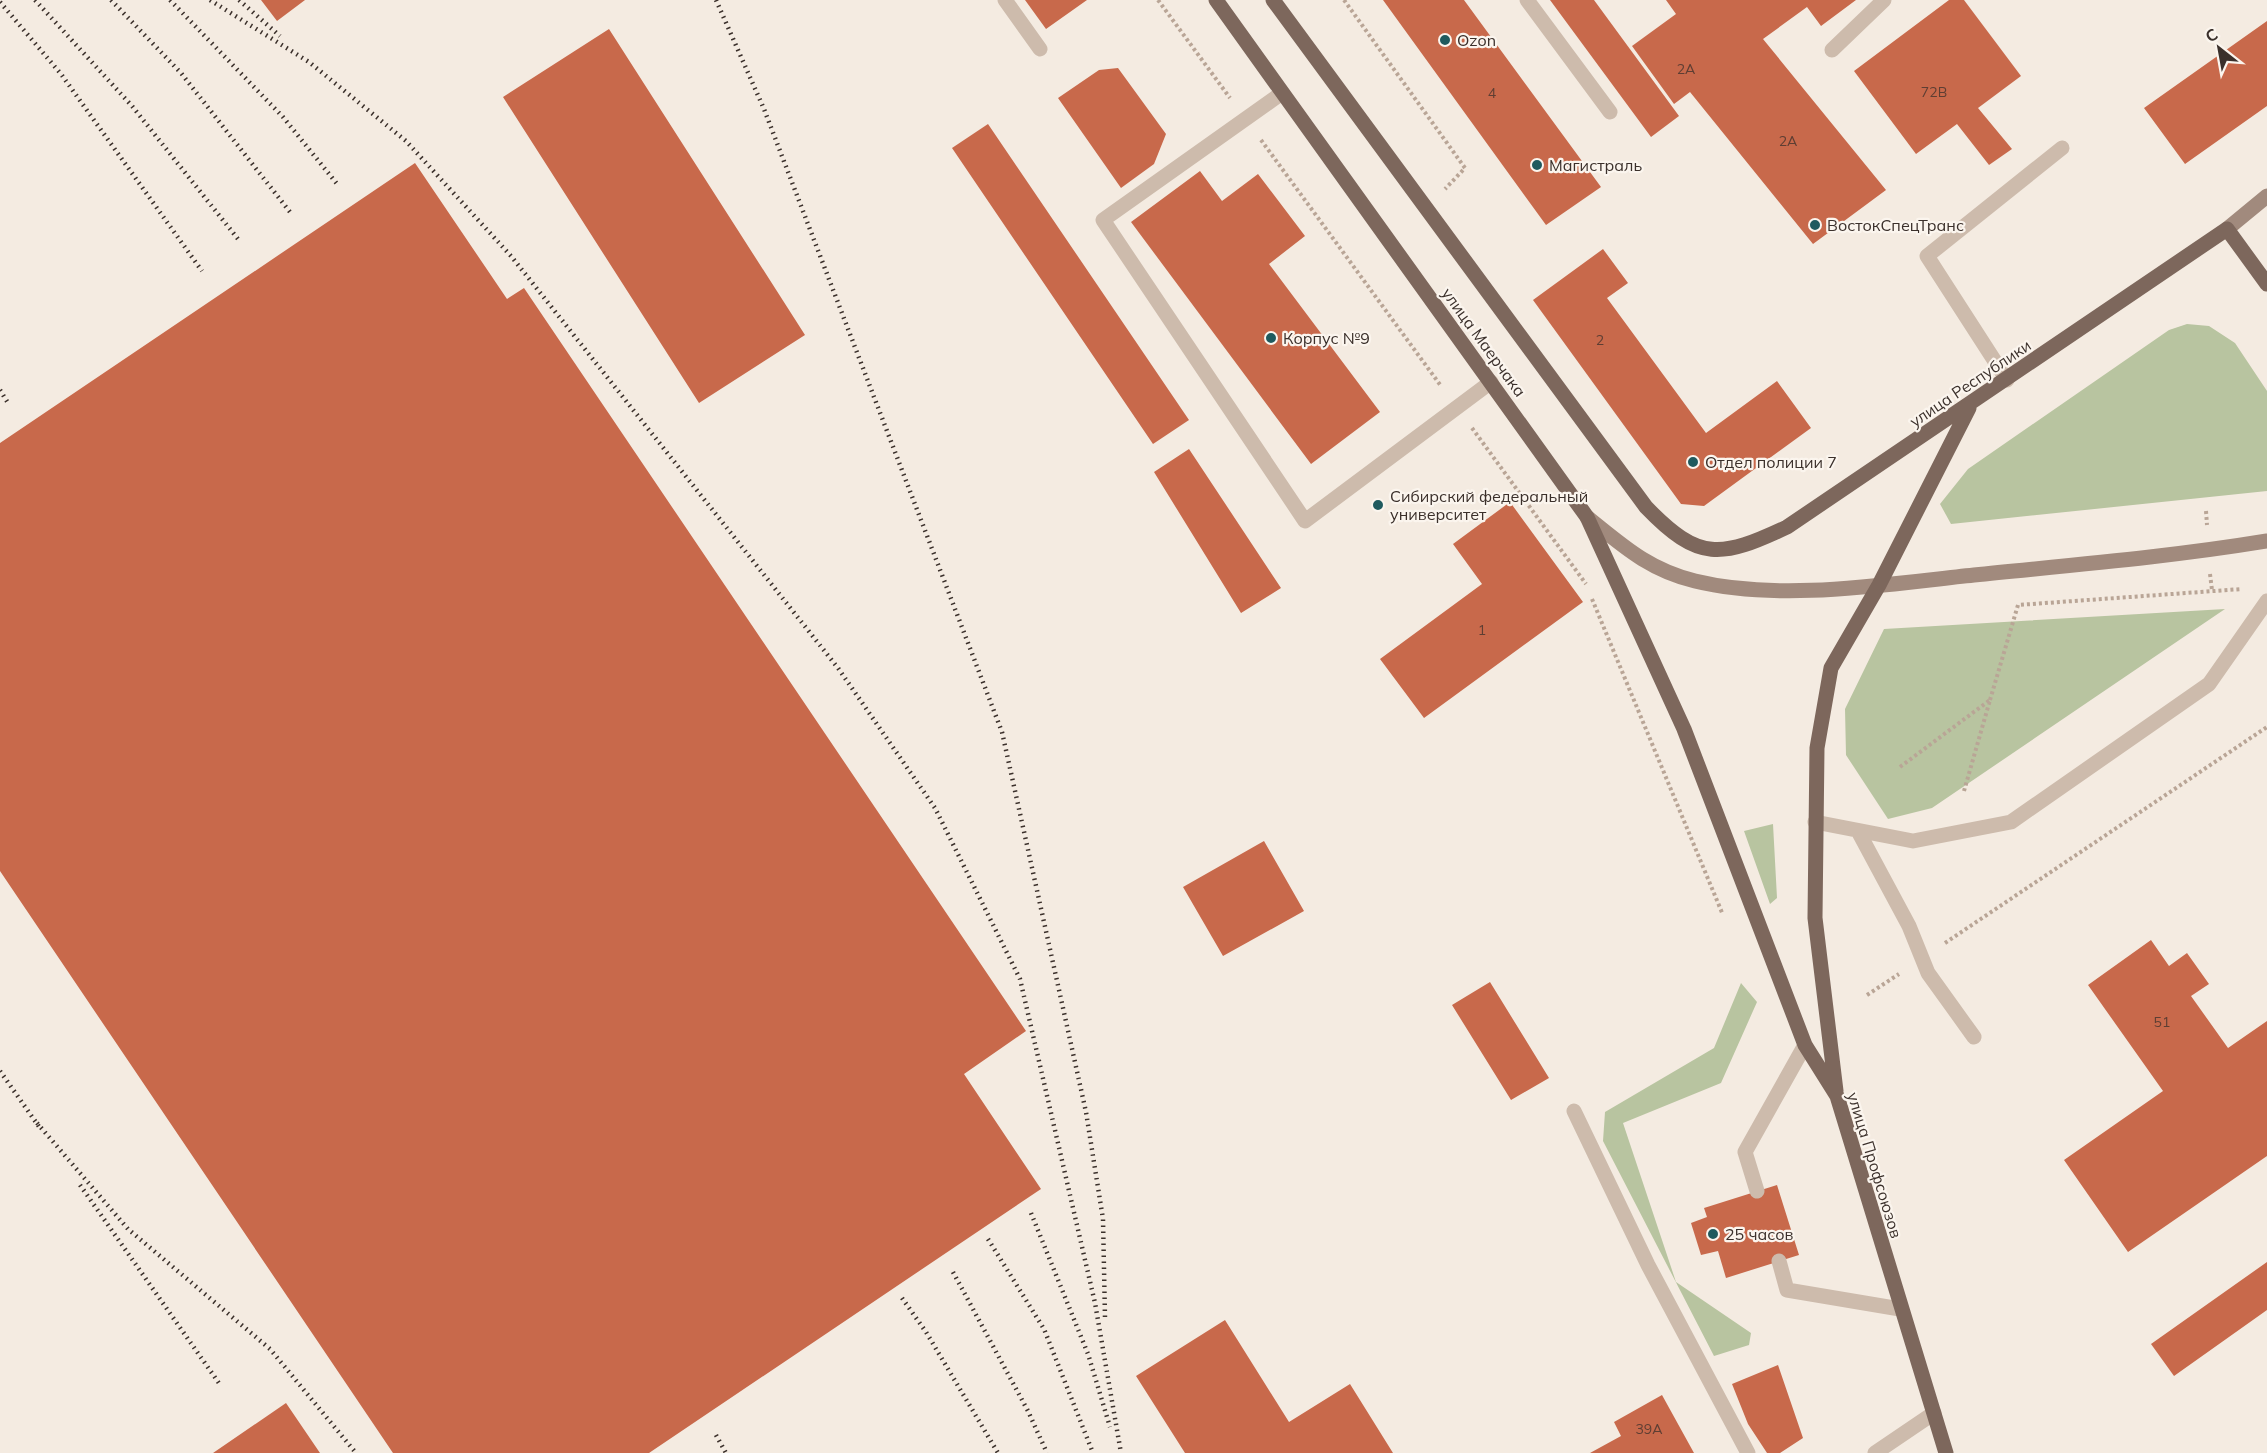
<svg xmlns="http://www.w3.org/2000/svg" width="2267" height="1453" font-family="Mulish,sans-serif">
	<style>
		.green { fill: #b8c4a0 }
		.building { fill: #c8694b }
		.lines { fill: none; stroke-linecap: round; stroke-linejoin: round }
		.path { stroke: #b9a596; stroke-width: 4; stroke-dasharray: 3 3; stroke-linecap: butt }
		.service { stroke: #cdbbac; stroke-width: 15 }
		.secondary { stroke: #a18a7d; stroke-width: 15 }
		.primary { stroke: #7d675c; stroke-width: 15 }
		.rail { stroke: #3b302b; stroke-width: 4.5; stroke-dasharray: 1.5 4.5; stroke-linecap: butt }
		.poi-dot { fill: #1f5a5e; stroke: #fbf5ee; stroke-width: 2 }
		.labels { text-anchor: middle; stroke-width: 4.5; stroke-linejoin: round; paint-order: stroke }
		.number-label { font-size: 14px; fill: #5e3e33 }
		.poi-label { font-size: 16px; fill: #3b302b; stroke: #fbf5ee; text-anchor: start }
		.street-label { font-size: 16px; fill: #3b302b; stroke: #fbf5ee }
	</style>
	<rect width="100%" height="100%" fill="#f4ebe1"/>
	<!-- green -->
	<path class="green" d="M2187,324L2209,326L2235,343L2267,391V491L1951,524L1940,504L1968,469L2169,330Z
		M2225,609L1932,808L1888,819L1846,755L1845,709L1884,629Z
		M1773,824L1777,898L1770,904L1744,831Z
		M1741,983L1757,1002L1721,1083L1623,1123L1676,1282L1751,1333L1749,1345L1714,1356L1603,1141L1605,1112L1714,1048Z"/>
	<!-- building -->
	<path class="building" d="M261,0H305L277,21Z
		M1025,0H1087L1046,29Z
		M1383,0H1464L1601,187L1546,225Z
		M1550,0H1594L1679,116L1651,137Z
		M1666,0H1856L1821,26L1807,7L1763,39L1886,190L1813,244L1690,92L1674,104L1632,46L1676,14Z
		M1949,0H1964L2021,76L1978,108L2012,149L1989,165L1957,124L1916,154L1854,71Z
		M2267,21V106L2185,164L2144,108Z
		M609,29L805,335L699,403L503,97Z
		M1118,68L1166,134L1154,164L1121,188L1058,98L1099,70Z
		M988,124L1189,420L1153,444L952,148Z
		M415,163L507,299L524,288L1026,1031L964,1074L1041,1189L649,1453H393L0,871V443Z
		M1200,171L1222,201L1258,174L1305,236L1269,264L1380,412L1311,464L1131,222Z
		M1603,249L1628,283L1607,298L1706,433L1777,381L1811,428L1704,506L1681,504L1533,300Z
		M1189,449L1281,588L1241,613L1154,472Z
		M1510,502L1583,602L1424,718L1380,659L1482,584L1453,544Z
		M1264,841L1304,911L1223,956L1183,887Z
		M2151,940L2169,966L2187,953L2209,984L2191,996L2228,1048L2267,1021V1156L2128,1252L2064,1160L2163,1091L2088,985Z
		M1490,982L1549,1078L1511,1100L1452,1005Z
		M1777,1185L1799,1255L1726,1278L1718,1251L1701,1255L1691,1223L1707,1217L1704,1208Z
		M2267,1262V1310L2174,1376L2151,1344Z
		M1225,1320L1289,1422L1350,1384L1393,1453H1185L1136,1376Z
		M1778,1365L1803,1438L1780,1453H1767L1748,1424L1732,1384Z
		M1662,1395L1694,1453H1590L1621,1436L1614,1422Z
		M286,1403L320,1453H213Z"/>
	<g class="lines">
		<!-- path -->
		<path class="path" d="M1158,0L1230,98
			M1344,0L1465,168L1445,189
			M1261,140L1441,386
			M1472,428L1586,584
			M2206,511L2207,525
			M2210,574L2212,590
			M1592,599L1723,915
			M1990,700L2018,605L2242,589
			M1900,767L1990,700L1964,791
			M1945,943L2267,727
			M1867,995L1899,974"/>
		<!-- service -->
		<path class="service" d="M1005,0L1040,49
			M1527,0L1610,112
			M1832,50L1884,0
			M1282,93L1103,220L1305,521L1491,382
			M2007,380L1927,256L2062,148
			M1815,822L1913,841L2011,822L2209,684L2267,601
			M1858,831L1909,926L1928,973L1974,1037
			M1574,1111L1648,1265L1748,1453
			M1757,1191L1745,1152L1805,1045
			M1779,1261L1787,1290L1900,1309
			M1875,1453L1934,1413"/>
		<!-- secondary -->
		<path class="secondary" d="M2227,229L2267,196
			M1587,517C1623,546 1649,570 1695,581C1781,602 1887,584 1974,575C2072,565 2170,557 2267,541"/>
		<!-- primary -->
		<path class="primary" d="M1216,0L1587,517L1684,729L1805,1045L1837,1096L1946,1453
			M1273,0L1646,507C1699,562 1721,558 1787,527L2227,229L2267,284
			M1836,1091L1815,918L1817,748L1831,668L1879,585L1969,408"/>
		<!-- rail -->
		<path class="rail" d="M35,0L132,106L238,239
			M111,0L181,73L290,212
			M170,0L283,117L338,185
			M210,0L309,62L406,141L511,256L838,668L935,808L1020,979L1095,1303L1121,1453
			M239,0L280,36
			M716,0L764,109L1002,732L1086,1112L1103,1219L1105,1318
			M0,2L61,74L202,271
			M0,390L8,403
			M0,1071L40,1128
			M37,1123L128,1229L270,1349L356,1453
			M80,1185L221,1386
			M1031,1213L1088,1354L1110,1427
			M988,1239L1044,1329L1093,1453
			M953,1272L1028,1411L1047,1453
			M902,1298L926,1332L998,1453
			M716,1435L726,1453"/>
	</g>
	<!-- markers -->
	<g class="poi-dot">
		<circle cx="1445" cy="40" r="6"/>
		<circle cx="1537" cy="165" r="6"/>
		<circle cx="1815" cy="225" r="6"/>
		<circle cx="1271" cy="338" r="6"/>
		<circle cx="1693" cy="462" r="6"/>
		<circle cx="1378" cy="505" r="6"/>
		<circle cx="1713" cy="1234" r="6"/>
	</g>
	<g class="labels">
		<!-- number labels -->
		<g class="number-label">
			<text x="1686" y="74">2А</text>
			<text x="1934" y="97">72В</text>
			<text x="1492" y="98">4</text>
			<text x="1788" y="146">2А</text>
			<text x="1600" y="345">2</text>
			<text x="1482" y="635">1</text>
			<text x="2162" y="1027">51</text>
			<text x="1649" y="1434">39А</text>
		</g>
		<!-- poi labels -->
		<g class="poi-label">
			<text x="1457" y="46">Ozon</text>
			<text x="1549" y="171">Магистраль</text>
			<text x="1827" y="231">ВостокСпецТранс</text>
			<text x="1283" y="344">Корпус №9</text>
			<text x="1705" y="468">Отдел полиции 7</text>
			<text x="1390" y="502">Сибирский федеральный<tspan x="1390" dy="18">университет</tspan></text>
			<text x="1725" y="1240">25 часов</text>
		</g>
		<!-- street labels -->
		<g class="street-label">
			<text transform="translate(1484 342) rotate(54)" y="6">улица Маерчака</text>
			<text transform="translate(1970 383) rotate(-34)" y="6">улица Республики</text>
			<text transform="translate(1875 1165) rotate(73)" y="6">улица Профсоюзов</text>
		</g>
	</g>
	<!-- north arrow -->
	<g transform="translate(2219 48) rotate(329)" stroke="#fbf5ee" stroke-width="4.5" paint-order="stroke">
	<path d="M0-4.5L10 22L0 15L-10 22Z" fill="#3b302b"/>
	<text y="-9" font-size="16" font-weight="bold" text-anchor="middle" fill="#3b302b">С</text>
	</g>
</svg>
